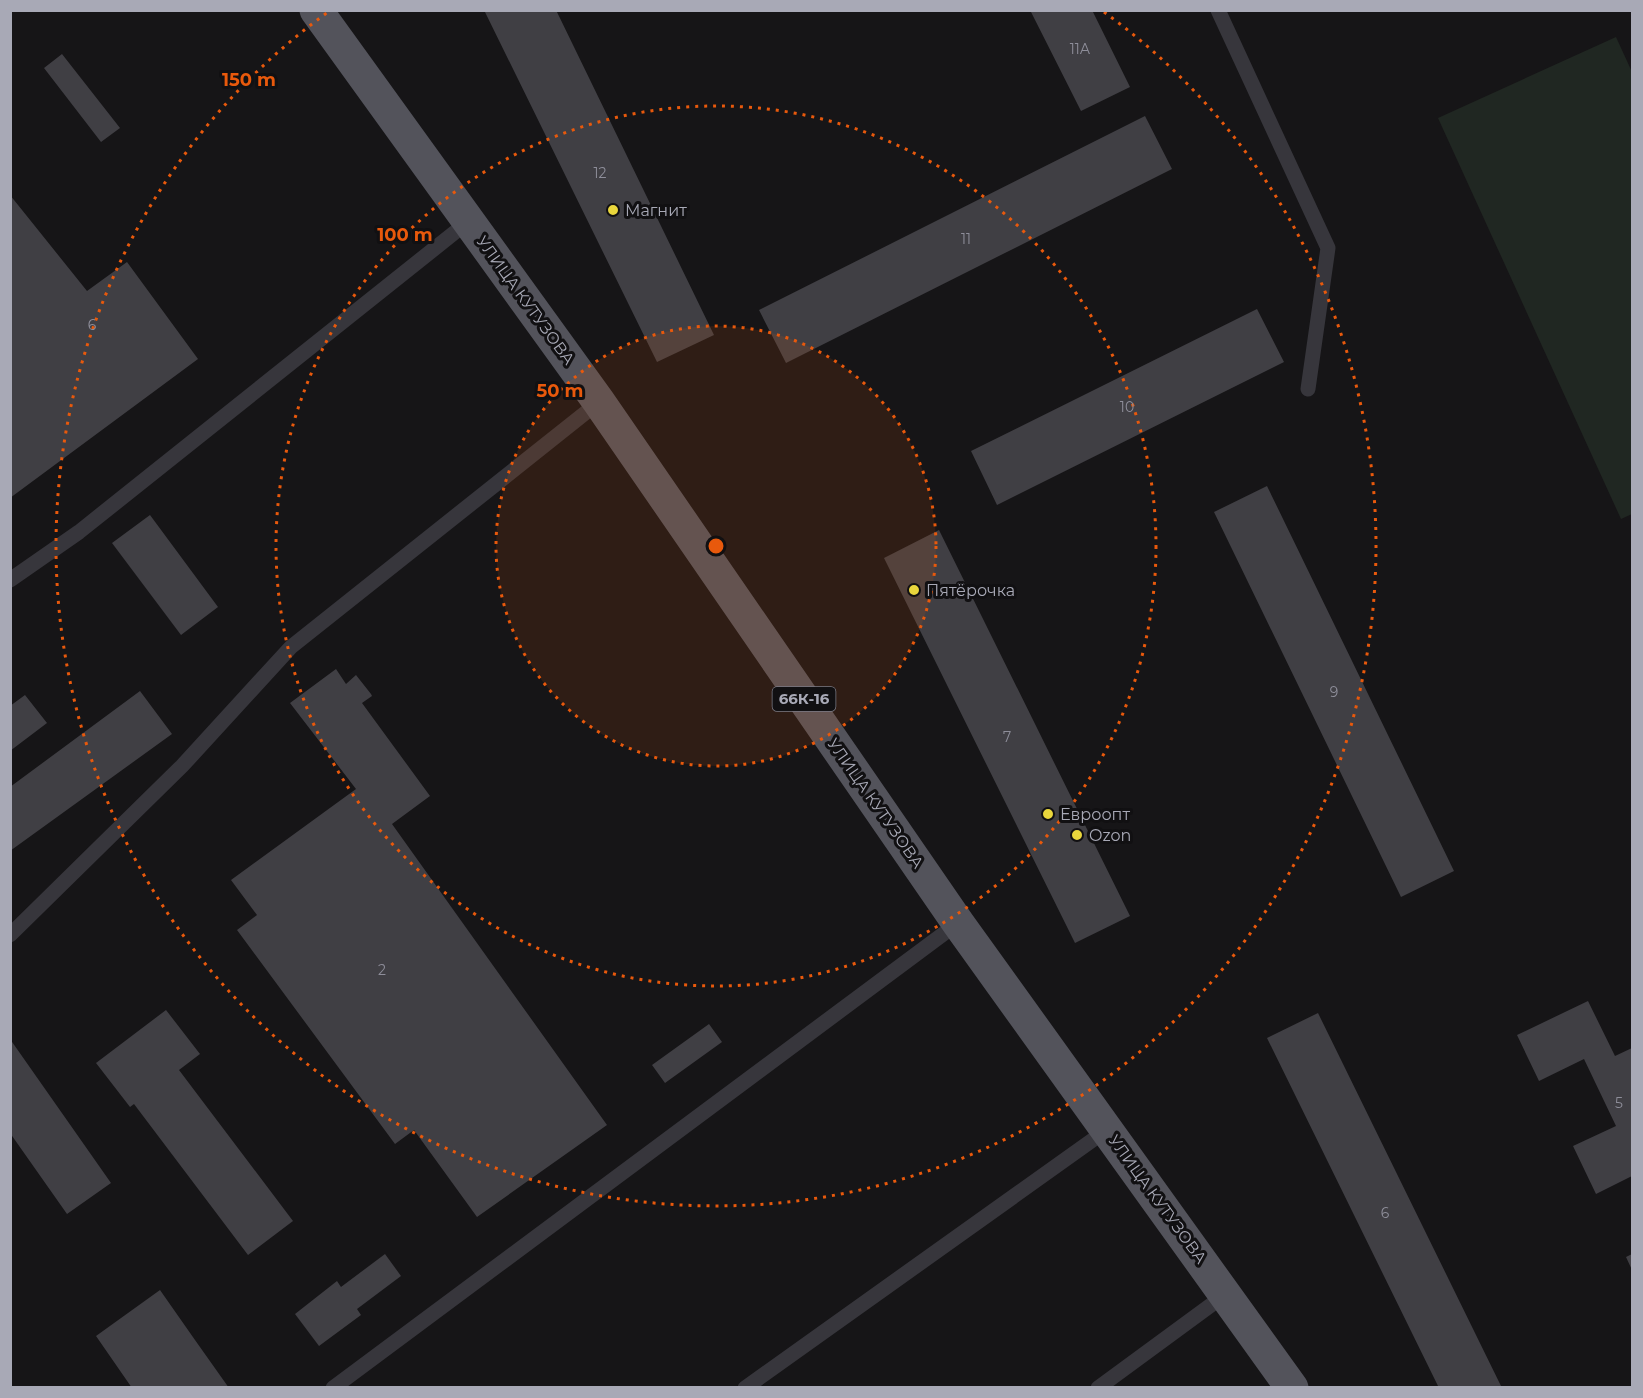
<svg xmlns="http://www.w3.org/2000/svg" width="1643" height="1398" font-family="Montserrat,sans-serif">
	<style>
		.green { fill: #202722 }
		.building { fill: #403f44 }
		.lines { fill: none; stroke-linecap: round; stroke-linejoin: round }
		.service { stroke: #37363c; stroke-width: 15 }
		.primary { stroke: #53535b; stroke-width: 33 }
		.ring { fill: none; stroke: #e8590c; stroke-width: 3; stroke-dasharray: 3 6 }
		.poi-dot { fill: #e9d63c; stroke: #111012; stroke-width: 2 }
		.labels { text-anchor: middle; stroke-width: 6; stroke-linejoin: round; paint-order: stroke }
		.number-label { font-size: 14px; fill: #8e8e9a }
		.shield { fill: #111012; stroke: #7b7b85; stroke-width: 1.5 }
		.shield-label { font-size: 15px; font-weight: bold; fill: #a8a9b6 }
		.poi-label { font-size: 16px; fill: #a8a9b6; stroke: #111012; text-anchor: start }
		.street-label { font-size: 16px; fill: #a8a9b6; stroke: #111012 }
		.centre { fill: #e8590c; stroke: #111012; stroke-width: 3 }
		.ring-label { font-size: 18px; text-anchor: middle; font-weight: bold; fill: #e8590c; stroke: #111012; stroke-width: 6; stroke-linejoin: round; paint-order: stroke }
	</style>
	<rect width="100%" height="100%" fill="#161517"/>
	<!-- green -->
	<path class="green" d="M1616,37L1632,72V514L1621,519L1438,118Z"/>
	<!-- building -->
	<path class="building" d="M484,10H556L714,335L657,362Z
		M1030,10H1092L1130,87L1081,111Z
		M62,54L120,128L101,142L44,68Z
		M1145,116L1172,169L786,363L759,310Z
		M10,195L87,291L127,262L198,359L10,498Z
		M1257,309L1284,362L997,505L971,451Z
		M1267,486L1454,871L1401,897L1214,512Z
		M150,515L218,607L181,635L112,543Z
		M939,530L1130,916L1075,943L884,558Z
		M336,669L346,684L356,675L371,694L372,696L362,703L430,796L392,824L607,1125L477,1217L414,1130L395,1144L237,930L257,915L231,880L356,789L290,703Z
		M140,691L172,734L10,851V787Z
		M25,695L47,723L10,751V706Z
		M1588,1001L1615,1056L1632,1048V1176L1596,1194L1573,1146L1616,1126L1584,1059L1539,1081L1517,1035Z
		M166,1010L200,1054L179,1070L293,1221L248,1255L134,1104L130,1107L96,1063Z
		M1318,1013L1502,1388H1439L1267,1038Z
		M709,1024L722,1042L665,1083L652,1065Z
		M10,1039L111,1183L67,1214L10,1133Z
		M385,1254L401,1276L357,1309L361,1315L319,1346L295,1314L337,1281L341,1287Z
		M1632,1254V1270L1626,1257Z
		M160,1290L195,1340L229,1388H132L96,1336Z"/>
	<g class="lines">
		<!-- service -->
		<path class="service" d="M1218,10L1328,248L1308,389
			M10,580L79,532L469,221
			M10,935L182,766L291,647L599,402
			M333,1388L958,923
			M745,1388L1108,1129
			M1098,1388L1226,1294"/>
		<!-- primary -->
		<path class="primary" d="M316,10L599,402L958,923L1292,1388"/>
	</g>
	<!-- distance rings -->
	<circle cx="716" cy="546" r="220" fill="#e8590c" fill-opacity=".12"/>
	<g class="ring">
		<circle cx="716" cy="546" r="220"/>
		<circle cx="716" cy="546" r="440"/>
		<path d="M1104 12A660 660 0 1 1 328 12"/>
	</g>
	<!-- markers -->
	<g class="poi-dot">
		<circle cx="613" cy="210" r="6"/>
		<circle cx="914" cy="590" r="6"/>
		<circle cx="1048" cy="814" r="6"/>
		<circle cx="1077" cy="835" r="6"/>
	</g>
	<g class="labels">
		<!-- number labels -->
		<g class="number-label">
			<text x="1080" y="54">11А</text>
			<text x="600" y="178">12</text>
			<text x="966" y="244">11</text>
			<text x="92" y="330">6</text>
			<text x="1127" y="412">10</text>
			<text x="1334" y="697">9</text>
			<text x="1007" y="742">7</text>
			<text x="382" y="975">2</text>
			<text x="1619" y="1108">5</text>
			<text x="1385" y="1218">6</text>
		</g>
		<!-- shield labels -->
		<rect class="shield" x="772.5" y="687" width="63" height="24" rx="4.5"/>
		<g class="shield-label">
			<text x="804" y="704">66К-16</text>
		</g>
		<!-- poi labels -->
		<g class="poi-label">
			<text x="625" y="216">Магнит</text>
			<text x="926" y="596">Пятёрочка</text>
			<text x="1060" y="820">Евроопт</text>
			<text x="1089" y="841">Ozon</text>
		</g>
		<!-- street labels -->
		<g class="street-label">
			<text transform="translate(526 300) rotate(54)" y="6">УЛИЦА КУТУЗОВА</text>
			<text transform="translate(876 803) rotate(55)" y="6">УЛИЦА КУТУЗОВА</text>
			<text transform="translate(1158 1199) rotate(54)" y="6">УЛИЦА КУТУЗОВА</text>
		</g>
	</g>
	<circle cx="716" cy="546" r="9" class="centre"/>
	<g class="ring-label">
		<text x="249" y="86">150 m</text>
		<text x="405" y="241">100 m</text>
		<text x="560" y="397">50 m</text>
	</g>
	<!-- border -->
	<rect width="1643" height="1398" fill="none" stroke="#a8a9b6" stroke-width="24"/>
</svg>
